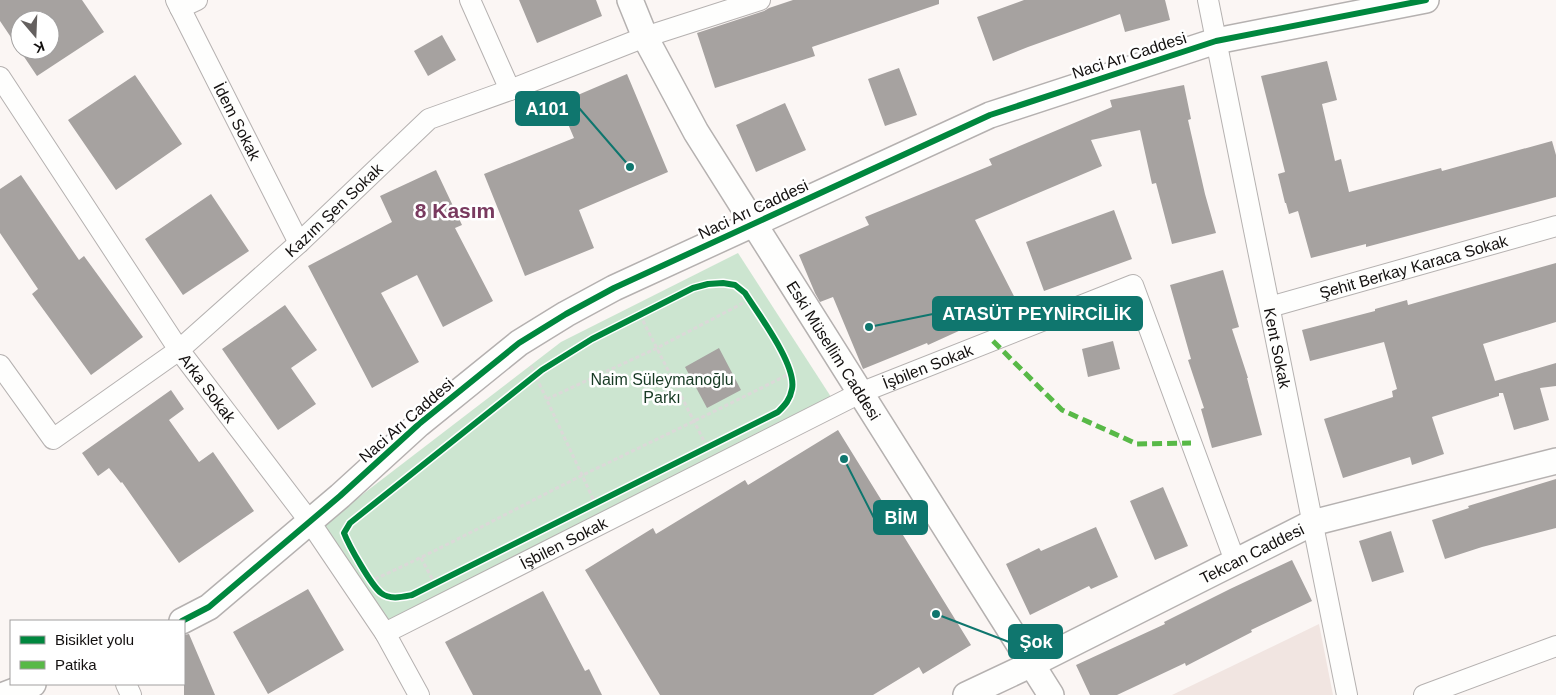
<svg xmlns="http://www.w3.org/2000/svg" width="1556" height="695" font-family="Arial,sans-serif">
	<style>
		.built { fill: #f1e5e1 }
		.green { fill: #cce5d0 }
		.building { fill: #a6a2a0; fill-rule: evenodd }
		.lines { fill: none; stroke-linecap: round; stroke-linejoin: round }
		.minor-casing { stroke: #b5b1b0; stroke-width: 22 }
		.tertiary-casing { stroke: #b5b1b0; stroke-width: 28 }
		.path { stroke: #dbd9d8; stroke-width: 3; stroke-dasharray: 4 2.5; stroke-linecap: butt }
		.minor { stroke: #fefefd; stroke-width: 20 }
		.tertiary { stroke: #fefefd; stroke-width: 25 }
		.quiet { stroke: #58b947; stroke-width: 5; stroke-dasharray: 10 5; stroke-linecap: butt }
		.cycleway-casing { stroke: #fff; stroke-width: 9 }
		.cycleway { stroke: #00873e; stroke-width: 6 }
		.labels { text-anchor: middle; stroke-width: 5; stroke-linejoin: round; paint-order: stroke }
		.street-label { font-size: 16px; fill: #13100f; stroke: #fff }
		.park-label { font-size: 16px; fill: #183b25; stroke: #fff }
		.district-label { font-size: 21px; font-weight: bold; fill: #793a5f; stroke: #fff }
		.leader { fill: none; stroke: #0f766e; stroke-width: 2 }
		.callout-dot { fill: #0f766e; stroke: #fff; stroke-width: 2 }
		.callout { fill: #0f766e; stroke: #0f766e; stroke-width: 2 }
		.callout-label { font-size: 18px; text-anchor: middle; font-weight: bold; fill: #fff }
	</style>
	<rect width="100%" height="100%" fill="#fbf6f4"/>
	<!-- built -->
	<path class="built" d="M1319,624L1333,695H1172Z"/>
	<!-- green -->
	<path class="green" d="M738,253L833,400L389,624L320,527L561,342Z"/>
	<!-- building -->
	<path class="building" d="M0,0H82L104,32L37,76L0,21ZM20,20H50V50H20Z
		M519,0H596L602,16L537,43Z
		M793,0H939V4L812,47L815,56L715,88L697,33L764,11L769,8Z
		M1024,0H1165L1170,20L1125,32L1120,14L1028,47L993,61L977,17Z
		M442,35L456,60L428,76L414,51Z
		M1327,61L1337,100L1322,104L1335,161L1341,159L1349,192L1441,168L1442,171L1552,141L1556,155V197L1366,247V244L1311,258L1298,211L1289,214L1286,203H1285L1278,174L1285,172L1261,76Z
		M899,68L917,115L885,126L868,79Z
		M627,74L668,172L579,210L594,248L525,276L484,174L574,138L559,103Z
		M135,75L182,144L116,190L68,120Z
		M1184,85L1191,119L1188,120L1205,194L1216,233L1172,244L1156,183L1152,184L1140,130L1091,140L1102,166L975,220L1018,304L928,345L927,343L863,369L833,297L820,302L815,293L799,255L869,225L865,217L992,165L989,159L1112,107L1110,100Z
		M785,103L806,150L756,172L736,125Z
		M436,170L462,225L455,228L493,301L443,327L417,275L381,293L419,362L372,388L308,266L392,222L380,196Z
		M21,175L79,260L84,256L143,337L91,375L32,294L38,289L0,233V189Z
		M211,194L249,251L183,295L145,239Z
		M1114,210L1132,259L1044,291L1026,242Z
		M1556,263V322L1483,344L1495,381L1556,363V386L1540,388L1549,420L1514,430L1503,393H1499V396L1432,417L1444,454L1412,465L1410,457L1343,478L1324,419L1393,397L1392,391L1397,389L1384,342L1310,361L1302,330L1375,311V309L1407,300L1408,305Z
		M1223,270L1239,327L1232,329L1248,378H1247L1262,435L1212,448L1201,409L1204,408L1188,360L1191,359L1170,285Z
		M285,305L317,350L291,368L316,404L278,430L222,349Z
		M1113,341L1120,369L1088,377L1082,349Z
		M719,348L741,390L707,408L685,367Z
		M171,390L184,409L169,420L199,462L213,452L254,511L179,563L122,482L121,483L109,468L98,476L82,453Z
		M838,430L971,645L923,674L919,667L873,695H660L585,570L653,528L656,534L745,480L748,485Z
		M1556,479V528L1482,547L1445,559L1432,520L1469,508L1468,506Z
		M1163,487L1188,546L1155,560L1130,501Z
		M1096,527L1118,577L1091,589L1089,586L1030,615L1006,564L1039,548L1041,551Z
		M1391,531L1404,572L1372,582L1359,541Z
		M1292,560L1312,601L1251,630L1252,632L1186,666L1185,663L1117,695H1090L1076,665L1165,624L1164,622L1230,589Z
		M308,589L344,650L268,694L233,632Z
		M543,591L585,671L589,669L602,695H473L445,642Z
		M189,634L215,695H184V635Z"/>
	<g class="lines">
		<!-- minor casing -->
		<g class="minor-casing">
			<g id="minor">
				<path id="s1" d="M176,0L299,243"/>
				<path d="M470,0L510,90"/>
				<path id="s2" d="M1208,0L1347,695"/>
				<path d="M180,8L197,0"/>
				<path id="s3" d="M0,77L179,350L310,522L385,633L419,695"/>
				<path id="s4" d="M1270,307L1556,226"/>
				<path id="s5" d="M0,365L53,439L179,350L299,243L429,119L510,90L645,37L760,0"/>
				<path id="s6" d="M385,633L860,393L1133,285L1235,561"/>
				<path d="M126,684L131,695"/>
				<path d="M1424,695L1556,646"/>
			</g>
		</g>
		<!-- tertiary casing -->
		<g class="tertiary-casing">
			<g id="tertiary">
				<path id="s7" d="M630,0L645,37L696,132L1051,695"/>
				<path d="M182,621L209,607L340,496L419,424L519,343L566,314L614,288L990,115L1216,41L1426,0"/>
				<path d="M4,695L33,684"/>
				<path id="s8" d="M966,695L1032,664L1312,523L1556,461"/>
			</g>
		</g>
		<!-- path -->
		<path class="path" d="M640,315L706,445
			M531,366L595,503
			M547,399L657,348L749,300
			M421,558L435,584
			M375,579C446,547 514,509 583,475C653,441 722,408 791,373"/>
		<!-- minor -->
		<use href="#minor" class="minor"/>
		<!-- tertiary -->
		<use href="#tertiary" class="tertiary"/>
		<!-- quiet -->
		<path class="quiet" d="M993,341L1062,410L1137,444L1191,443"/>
		<!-- cycleway casing -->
		<g class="cycleway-casing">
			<path id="cycleway" d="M723,283L735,285L745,293C758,314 797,365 792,389C790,400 785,405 778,412L412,595C402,597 390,600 381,593C371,585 349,546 344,533L350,523L542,370L592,339L693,288L708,284Z
				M182,621L209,607L340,496L419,424L519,343L566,314L614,288L990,115L1216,41L1426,0"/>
		</g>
		<!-- cycleway -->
		<use href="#cycleway" class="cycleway"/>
	</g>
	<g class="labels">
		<!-- street labels -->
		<g class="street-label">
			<text transform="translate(1129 55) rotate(-18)" y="6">Naci Arı Caddesi</text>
			<text dy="6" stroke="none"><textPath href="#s1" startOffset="136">İdem Sokak</textPath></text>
			<text dy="6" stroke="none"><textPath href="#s5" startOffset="454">Kazım Şen Sokak</textPath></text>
			<text transform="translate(753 209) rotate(-25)" y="6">Naci Arı Caddesi</text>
			<text dy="6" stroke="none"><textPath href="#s4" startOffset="149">Şehit Berkay Karaca Sokak</textPath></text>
			<text dy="6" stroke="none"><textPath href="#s2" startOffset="355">Kent Sokak</textPath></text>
			<text dy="6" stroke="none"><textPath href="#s7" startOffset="406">Eski Müsellim Caddesi</textPath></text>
			<text dy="6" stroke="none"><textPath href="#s6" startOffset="605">İşbilen Sokak</textPath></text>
			<text dy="6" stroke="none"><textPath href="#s3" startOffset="374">Arka Sokak</textPath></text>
			<text transform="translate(406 420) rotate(-41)" y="6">Naci Arı Caddesi</text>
			<text dy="6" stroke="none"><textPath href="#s6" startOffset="200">İşbilen Sokak</textPath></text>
			<text dy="6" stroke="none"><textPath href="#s8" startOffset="319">Tekcan Caddesi</textPath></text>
		</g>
		<!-- park labels -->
		<g class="park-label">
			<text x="662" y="385">Naim Süleymanoğlu<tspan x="662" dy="18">Parkı</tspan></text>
		</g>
		<!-- district labels -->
		<g class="district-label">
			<text x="455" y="218">8 Kasım</text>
		</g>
	</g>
	<!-- callouts -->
	<path class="leader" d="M630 167L579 108M869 327L933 314M844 459L874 518M936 614L1009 642"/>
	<g class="callout-dot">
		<circle cx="630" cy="167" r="5"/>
		<circle cx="869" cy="327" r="5"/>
		<circle cx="844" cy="459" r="5"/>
		<circle cx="936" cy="614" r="5"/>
	</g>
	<g class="callout">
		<rect x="516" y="92" width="63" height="33" rx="5"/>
		<rect x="933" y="297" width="209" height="33" rx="5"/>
		<rect x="874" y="501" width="53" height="33" rx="5"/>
		<rect x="1009" y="625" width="53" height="33" rx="5"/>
	</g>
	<g class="callout-label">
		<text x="547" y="115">A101</text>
		<text x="1037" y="320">ATASÜT PEYNİRCİLİK</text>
		<text x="901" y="524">BİM</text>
		<text x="1036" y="648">Şok</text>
	</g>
	<!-- legend -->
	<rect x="10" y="620" width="175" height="65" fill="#ffffff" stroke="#a19f9f"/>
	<rect x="20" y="636" width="25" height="8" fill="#00873e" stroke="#a19f9f"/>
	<text x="55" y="645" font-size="15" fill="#13100f">Bisiklet yolu</text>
	<rect x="20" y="661" width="25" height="8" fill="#58b947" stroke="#a19f9f"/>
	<text x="55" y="670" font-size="15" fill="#13100f">Patika</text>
	<!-- north arrow -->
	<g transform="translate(35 35) rotate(161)"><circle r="24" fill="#ffffff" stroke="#a19f9f"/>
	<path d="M0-4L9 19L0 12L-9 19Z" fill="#64605f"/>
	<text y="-8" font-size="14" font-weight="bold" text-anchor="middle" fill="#13100f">K</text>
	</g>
</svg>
